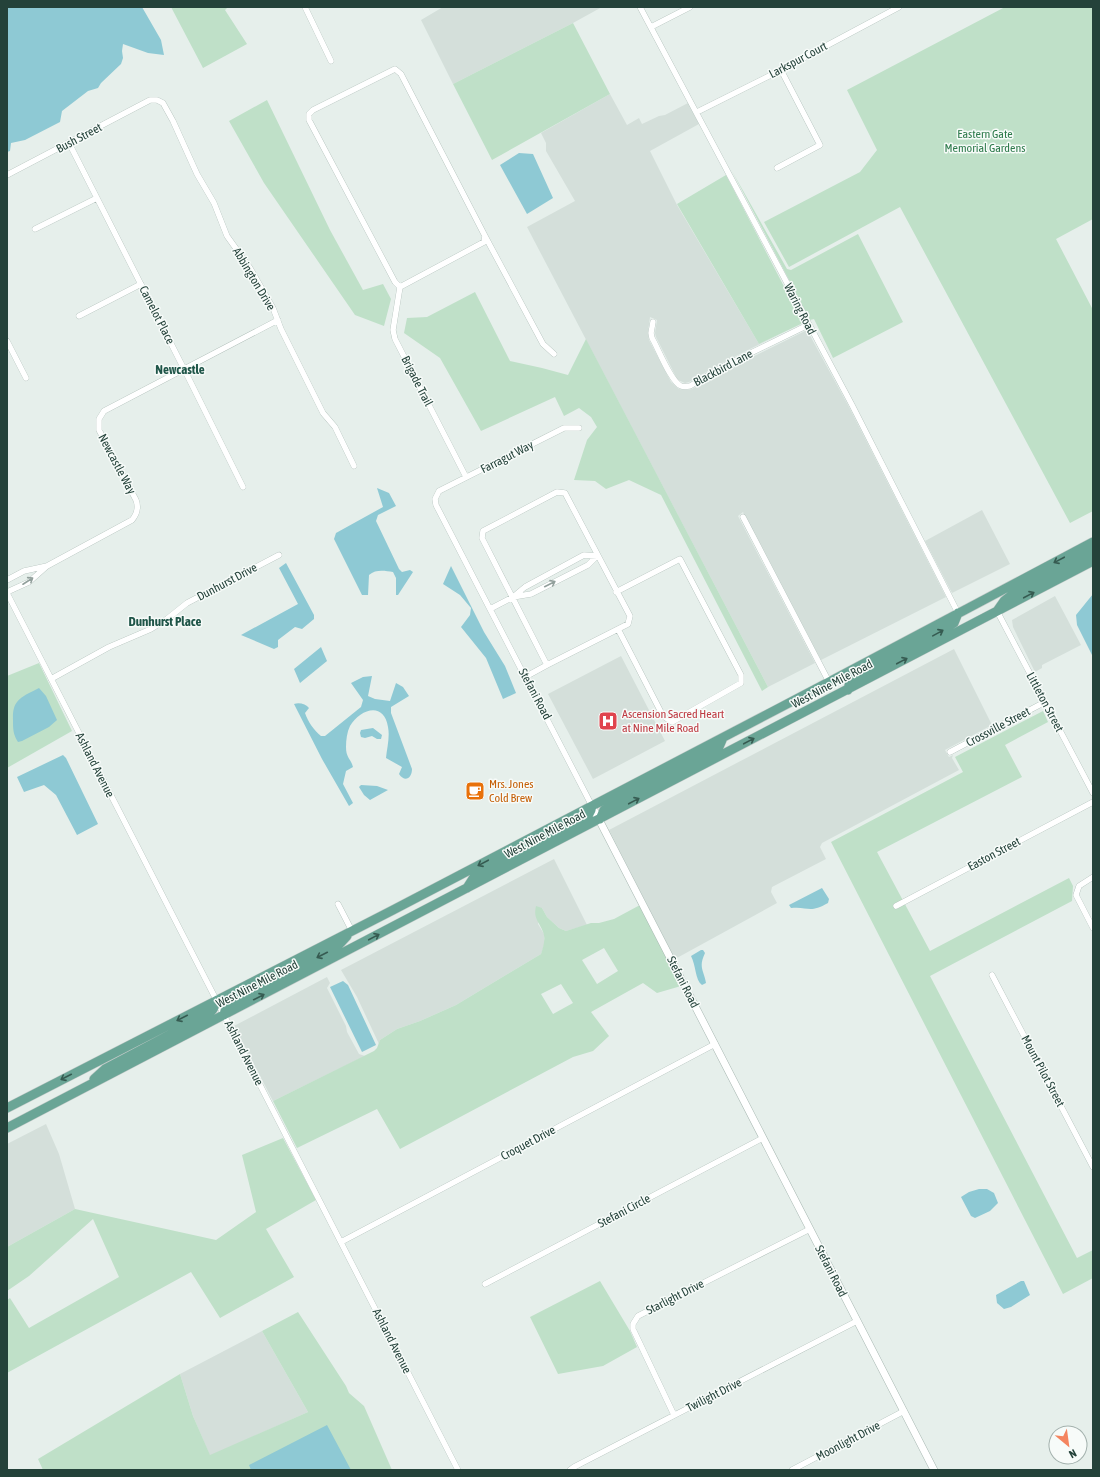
<svg xmlns="http://www.w3.org/2000/svg" width="1100" height="1477" font-family="'Asap Condensed',sans-serif">
	<style>
		.built { fill: #d4dfda }
		.green { fill: #bfe0c8; fill-rule: evenodd }
		.water { fill: #8ec9d4 }
		.lines { fill: none; stroke-linecap: round; stroke-linejoin: round }
		.minor-casing { stroke: #a8b8b2; stroke-width: 6 }
		.tertiary-casing { stroke: #a8b8b2; stroke-width: 8 }
		.primary-casing { stroke: #c2cac8; stroke-width: 10 }
		.minor { stroke: #fff; stroke-width: 5.5 }
		.tertiary { stroke: #fff; stroke-width: 7 }
		.primary { stroke: #6aa596; stroke-width: 9 }
		.oneway { stroke: #365b51 }
		.oneway2 { stroke: #92a09c }
		.labels { text-anchor: middle; stroke-width: 3; stroke-linejoin: round; paint-order: stroke }
		.street-label { font-size: 12px; fill: #24423a; stroke: #f7fbf9 }
		.park-label { font-size: 12px; fill: #2d7a4b; stroke: #f7fbf9 }
		.health-label { font-size: 12px; fill: #be3a42; stroke: #f7fbf9; text-anchor: start }
		.food-label { font-size: 12px; fill: #c56008; stroke: #f7fbf9; text-anchor: start }
		.neighbourhood-label { font-size: 13px; font-weight: bold; fill: #1f5548; stroke: #f7fbf9 }
	</style>
	<rect width="100%" height="100%" fill="#e6efeb"/>
	<!-- built -->
	<path class="built" d="M443,7H602L573,23L453,84L421,20Z
		M610,94L627,125L639,118L642,124L659,116L665,115L688,103L699,124L650,151L677,205L759,344L780,334L720,364L689,382L685,383L678,380L676,377L656,337L655,333L657,320L650,317L648,332L649,340L671,382L679,389L686,390L692,389L724,371L807,330L849,407L946,597L821,660L743,512L738,516L815,663L768,687L527,227L575,201L546,151V143L541,133Z
		M982,510L1010,564L952,593L925,541Z
		M1055,596L1081,645L1042,665V668L1035,672L1013,627L1012,620Z
		M954,649L992,725L945,750L949,757L953,755L952,758L959,770L822,843L820,847L826,859L772,887L771,892L777,903L675,959L609,830Z
		M621,656L665,741L593,779L548,694Z
		M554,859L587,925L566,931L559,928L547,917L542,908L538,924L544,934V946L541,954L456,1005L420,1021L397,1029L380,1040L379,1044L357,997L341,970Z
		M327,977L330,983L327,988L346,1026L347,1032L359,1054L365,1056L273,1101L234,1026Z
		M46,1124L59,1154L75,1209L7,1247V1144Z
		M262,1331L308,1412L210,1456L193,1416L180,1374Z"/>
	<!-- green -->
	<path class="green" d="M171,7H228L225,10L247,44L203,68Z
		M1005,7H1093V219L1056,239L1093,310V511L1070,523L900,207L789,267L764,222L860,172L877,150L847,90Z
		M573,23L610,94L492,160L453,84Z
		M267,100L330,230L363,290L383,284L391,299L384,326L355,315L264,183L229,121Z
		M732,171L787,269L791,270L858,234L903,322L833,358L814,319L810,320Z
		M726,175L803,323L759,344L677,204Z
		M475,292L510,361L542,368L568,375L586,339L768,687L762,691L661,495L629,480L606,489L595,481L574,480L587,440L597,427L591,417L579,408L564,416L555,397L481,431L440,358L404,333L407,318L427,317Z
		M39,663L72,731L7,768V676Z
		M1043,711L1048,722L1005,745L1022,777L877,852L930,951L1069,878L1073,886L1072,901L930,976L1077,1258L1093,1250V1278L1063,1294L831,842L963,772L955,757Z
		M640,905L681,986L657,993L643,983L591,1012L609,1036L593,1051L573,1057L400,1149L377,1109L297,1148L273,1101L374,1051L377,1048L380,1040L397,1029L420,1021L456,1005L541,954C543,948 546,939 543,932C539,921 533,919 536,906L542,908L547,917L559,928L566,931L591,923H599L614,919ZM604,948L618,971L597,984L582,960ZM561,984L573,1003L553,1014L541,994Z
		M283,1138L316,1200L266,1229L294,1277L220,1318L191,1272L7,1373V1300L10,1298L29,1328L119,1277L93,1219L29,1276L7,1291V1247L75,1209L216,1240L256,1212L242,1155Z
		M600,1281L630,1331L637,1347L603,1366L558,1374L530,1317Z
		M298,1312L346,1386L349,1393L364,1406L392,1470H43L38,1459L180,1374L193,1416L210,1455L308,1412L262,1331Z"/>
	<!-- water -->
	<path class="water" d="M7,7H142L161,40L164,55L148,53L123,44L122,51L123,58L121,64L101,83L98,88L88,91L62,111L60,122L25,140L11,143L10,151L7,152Z
		M519,153L533,154L553,198L527,214L500,165Z
		M377,488L389,493L396,506L378,515L376,521L399,569L402,572L410,570L413,572L398,595H396V578L393,572C385,571 376,569 369,575L368,595H362L334,539L336,533L383,507Z
		M286,563L314,615V619L302,629L295,627L278,640V647L274,649L241,635L298,604L279,568Z
		M451,566L484,632L505,666L516,693L503,699L486,658L461,627L470,615L471,608L460,595L443,584Z
		M1093,594V657L1077,625L1076,615Z
		M321,647L327,661L300,683L294,669Z
		M372,676L368,696L375,699L390,701L396,683L403,687L409,696L391,707V713L412,769C412,778 405,783 399,774L402,767L386,758C387,748 390,737 388,727C384,701 360,709 350,726C347,732 346,740 346,747C346,758 351,759 353,767L346,771L343,784L353,803L349,806L322,759L294,704C299,702 306,704 309,708L305,713C308,722 314,730 321,736H325L361,707L363,700L351,683L363,677Z
		M39,688L46,696L57,720L49,727L22,741L18,742C13,734 13,729 13,720C12,699 22,697 39,688Z
		M373,728L382,735L381,739H377L372,736L365,738L361,737L360,733L361,730Z
		M63,755L66,758L98,824L77,835L56,795L44,785L24,792L17,777Z
		M361,785L377,786L388,790L370,800L364,795L359,787Z
		M822,888L829,899L828,903C809,914 808,906 791,908L789,905Z
		M701,950H703L705,953C698,968 704,970 706,983L702,985C695,980 696,965 691,956Z
		M343,981L348,985L376,1045L362,1052L330,987Z
		M979,1189H987L994,1193L998,1203L990,1211L975,1218L971,1216L961,1197L969,1192Z
		M1021,1281H1024L1030,1295L1011,1307L1004,1309L997,1303L996,1295Z
		M327,1425L351,1470H251L249,1465Z"/>
	<g class="lines">
		<!-- minor casing -->
		<g class="minor-casing">
			<path id="minor" d="M305,7L331,61
				M640,7L852,405L958,613
				M651,27L690,7
				M697,112L781,70L899,7
				M69,143L184,369L243,487
				M777,168L820,145L781,70
				M7,175L150,100H157L163,103L173,121L197,174L214,203L227,236L250,268L273,308L281,329L323,413L335,427L354,466
				M35,229L97,198
				M485,236L543,344L554,354
				M400,287L484,242L485,236L401,74L395,69L313,110L309,114V120L395,282L400,287L393,330L395,339L466,477
				M79,316L141,284
				M653,322L651,333L652,338C658,348 671,382 681,386C684,387 687,386 690,386L722,367L808,325
				M7,341L26,378
				M579,428H564L439,491L435,499L436,505L592,806
				M557,492L565,493L630,616L628,624L547,665L482,538L483,531Z
				M743,517L829,682
				M7,580L24,571L47,566
				M7,592L29,582L47,566L132,520C137,514 139,508 136,500L99,430V419L104,411L278,320
				M616,592L680,559L741,675V683L672,722L663,716L618,629
				M7,593L458,1470
				M490,609L513,597L525,587L584,555L597,556L588,565L531,594L513,597
				M997,611L1093,793
				M525,677L547,665
				M51,679L109,647L151,629L167,619L187,603L279,555
				M950,752L1045,702
				M1093,877L1079,886L1076,895L1093,928
				M338,904L352,931
				M896,906L1093,802
				M992,975L1093,1167
				M341,1242L715,1044
				M485,1284L763,1138
				M674,1415L633,1329V1324L638,1316L810,1229
				M570,1470L574,1467L857,1321
				M792,1470L904,1411"/>
		</g>
		<!-- tertiary casing -->
		<g class="tertiary-casing">
			<path id="tertiary" d="M592,806L934,1470"/>
		</g>
		<!-- primary casing -->
		<g class="primary-casing">
			<path id="primary" d="M997,611L1004,601L1014,593L1093,552
				M848,690L850,681L892,657L940,632L954,623L958,613
				M600,819L604,810L719,747L722,740
				M467,888L474,877L582,821C588,816 591,813 592,806
				M224,1015L226,1006L336,948L347,936
				M94,1079L105,1069L205,1016C212,1012 215,1008 217,1000
				M7,1108L393,910L829,682L1093,542
				M7,1128L1093,561"/>
		</g>
		<!-- minor -->
		<use href="#minor" class="minor"/>
		<!-- tertiary -->
		<use href="#tertiary" class="tertiary"/>
		<!-- primary -->
		<use href="#primary" class="primary"/>
	</g>
	<!-- one-way arrows -->
	<defs><path id="oneway-shaft" d="M-6 0H5M1.5-3L5.5 0L1.5 3" fill="none" stroke-width="1.6" stroke-linecap="round" stroke-linejoin="round"/></defs>
	<g class="oneway">
		<use href="#oneway-shaft" transform="translate(1059 560) rotate(152)"/>
		<use href="#oneway-shaft" transform="translate(1029 595) rotate(-28)"/>
		<use href="#oneway-shaft" transform="translate(938 633) rotate(-29)"/>
		<use href="#oneway-shaft" transform="translate(902 661) rotate(-28)"/>
		<use href="#oneway-shaft" transform="translate(749 741) rotate(-28)"/>
		<use href="#oneway-shaft" transform="translate(634 801) rotate(-28)"/>
		<use href="#oneway-shaft" transform="translate(483 863) rotate(152)"/>
		<use href="#oneway-shaft" transform="translate(374 937) rotate(-28)"/>
		<use href="#oneway-shaft" transform="translate(322 955) rotate(153)"/>
		<use href="#oneway-shaft" transform="translate(259 997) rotate(-27)"/>
		<use href="#oneway-shaft" transform="translate(182 1018) rotate(153)"/>
		<use href="#oneway-shaft" transform="translate(66 1077) rotate(153)"/>
	</g>
	<g class="oneway2">
		<use href="#oneway-shaft" transform="translate(28 581) rotate(-33)"/>
		<use href="#oneway-shaft" transform="translate(550 584) rotate(-27)"/>
	</g>
	<!-- icons -->
	<defs>
		<g id="hospital-square" transform="scale(1)"><rect x="-9" y="-9" width="18" height="18" rx="4" fill="#e0444e" stroke="#f7fbf9"/><path d="M-5-5h3v3.5h4V-5h3V5h-3V1.5h-4V5h-3Z" fill="#fff"/></g>
		<g id="cafe-square" transform="scale(1)"><rect x="-9" y="-9" width="18" height="18" rx="4" fill="#e8710a" stroke="#f7fbf9"/><path d="M-5.5-4.5H6V0H3Q3 3.5 0 3.5H-2.5Q-5.5 3.5-5.5 0ZM3-3.2v2h1.7v-2ZM-6 4.5H4V6H-6Z" fill="#fff"/></g>
	</defs>
	<g fill-rule="evenodd">
		<use href="#hospital-square" x="608" y="721"/>
		<use href="#cafe-square" x="475" y="791"/>
	</g>
	<g class="labels">
		<!-- street labels -->
		<g class="street-label">
			<text transform="translate(798 60) rotate(-28)" y="4">Larkspur Court</text>
			<text transform="translate(79 138) rotate(-28)" y="4">Bush Street</text>
			<text transform="translate(254 279) rotate(59)" y="4">Abbington Drive</text>
			<text transform="translate(800 309) rotate(63)" y="4">Waring Road</text>
			<text transform="translate(157 315) rotate(63)" y="4">Camelot Place</text>
			<text transform="translate(723 368) rotate(-28)" y="4">Blackbird Lane</text>
			<text transform="translate(417 381) rotate(63)" y="4">Brigade Trail</text>
			<text transform="translate(507 457) rotate(-27)" y="4">Farragut Way</text>
			<text transform="translate(117 464) rotate(62)" y="4">Newcastle Way</text>
			<text transform="translate(227 582) rotate(-28)" y="4">Dunhurst Drive</text>
			<text transform="translate(832 684) rotate(-28)" y="4">West Nine Mile Road</text>
			<text transform="translate(535 694) rotate(62)" y="4">Stefani Road</text>
			<text transform="translate(1045 702) rotate(62)" y="4">Littleton Street</text>
			<text transform="translate(998 727) rotate(-28)" y="4">Crossville Street</text>
			<text transform="translate(95 765) rotate(63)" y="4">Ashland Avenue</text>
			<text transform="translate(545 834) rotate(-28)" y="4">West Nine Mile Road</text>
			<text transform="translate(994 854) rotate(-28)" y="4">Easton Street</text>
			<text transform="translate(683 982) rotate(63)" y="4">Stefani Road</text>
			<text transform="translate(257 984) rotate(-27)" y="4">West Nine Mile Road</text>
			<text transform="translate(244 1053) rotate(63)" y="4">Ashland Avenue</text>
			<text transform="translate(1043 1071) rotate(62)" y="4">Mount Pilot Street</text>
			<text transform="translate(528 1143) rotate(-28)" y="4">Croquet Drive</text>
			<text transform="translate(624 1211) rotate(-28)" y="4">Stefani Circle</text>
			<text transform="translate(831 1271) rotate(63)" y="4">Stefani Road</text>
			<text transform="translate(675 1297) rotate(-27)" y="4">Starlight Drive</text>
			<text transform="translate(392 1341) rotate(63)" y="4">Ashland Avenue</text>
			<text transform="translate(714 1395) rotate(-27)" y="4">Twilight Drive</text>
			<text transform="translate(848 1441) rotate(-28)" y="4">Moonlight Drive</text>
		</g>
		<!-- park labels -->
		<g class="park-label">
			<text x="985" y="138">Eastern Gate<tspan x="985" dy="14">Memorial Gardens</tspan></text>
		</g>
		<!-- health labels -->
		<g class="health-label">
			<text x="622" y="718">Ascension Sacred Heart<tspan x="622" dy="14">at Nine Mile Road</tspan></text>
		</g>
		<!-- food labels -->
		<g class="food-label">
			<text x="489" y="788">Mrs. Jones<tspan x="489" dy="14">Cold Brew</tspan></text>
		</g>
		<!-- neighbourhood labels -->
		<g class="neighbourhood-label">
			<text x="180" y="374">Newcastle</text>
			<text x="165" y="626">Dunhurst Place</text>
		</g>
	</g>
	<!-- border -->
	<rect width="1100" height="1477" fill="none" stroke="#24423a" stroke-width="16"/>
	<!-- north arrow -->
	<g transform="translate(1068 1445) rotate(151)"><circle r="19" fill="#f7fbf9" stroke="#a3b1ad"/>
	<path d="M0-3L7 15L0 10L-7 15Z" fill="#f4845f"/>
	<text y="-6" font-size="11" font-weight="bold" text-anchor="middle" fill="#24423a">N</text>
	</g>
</svg>
